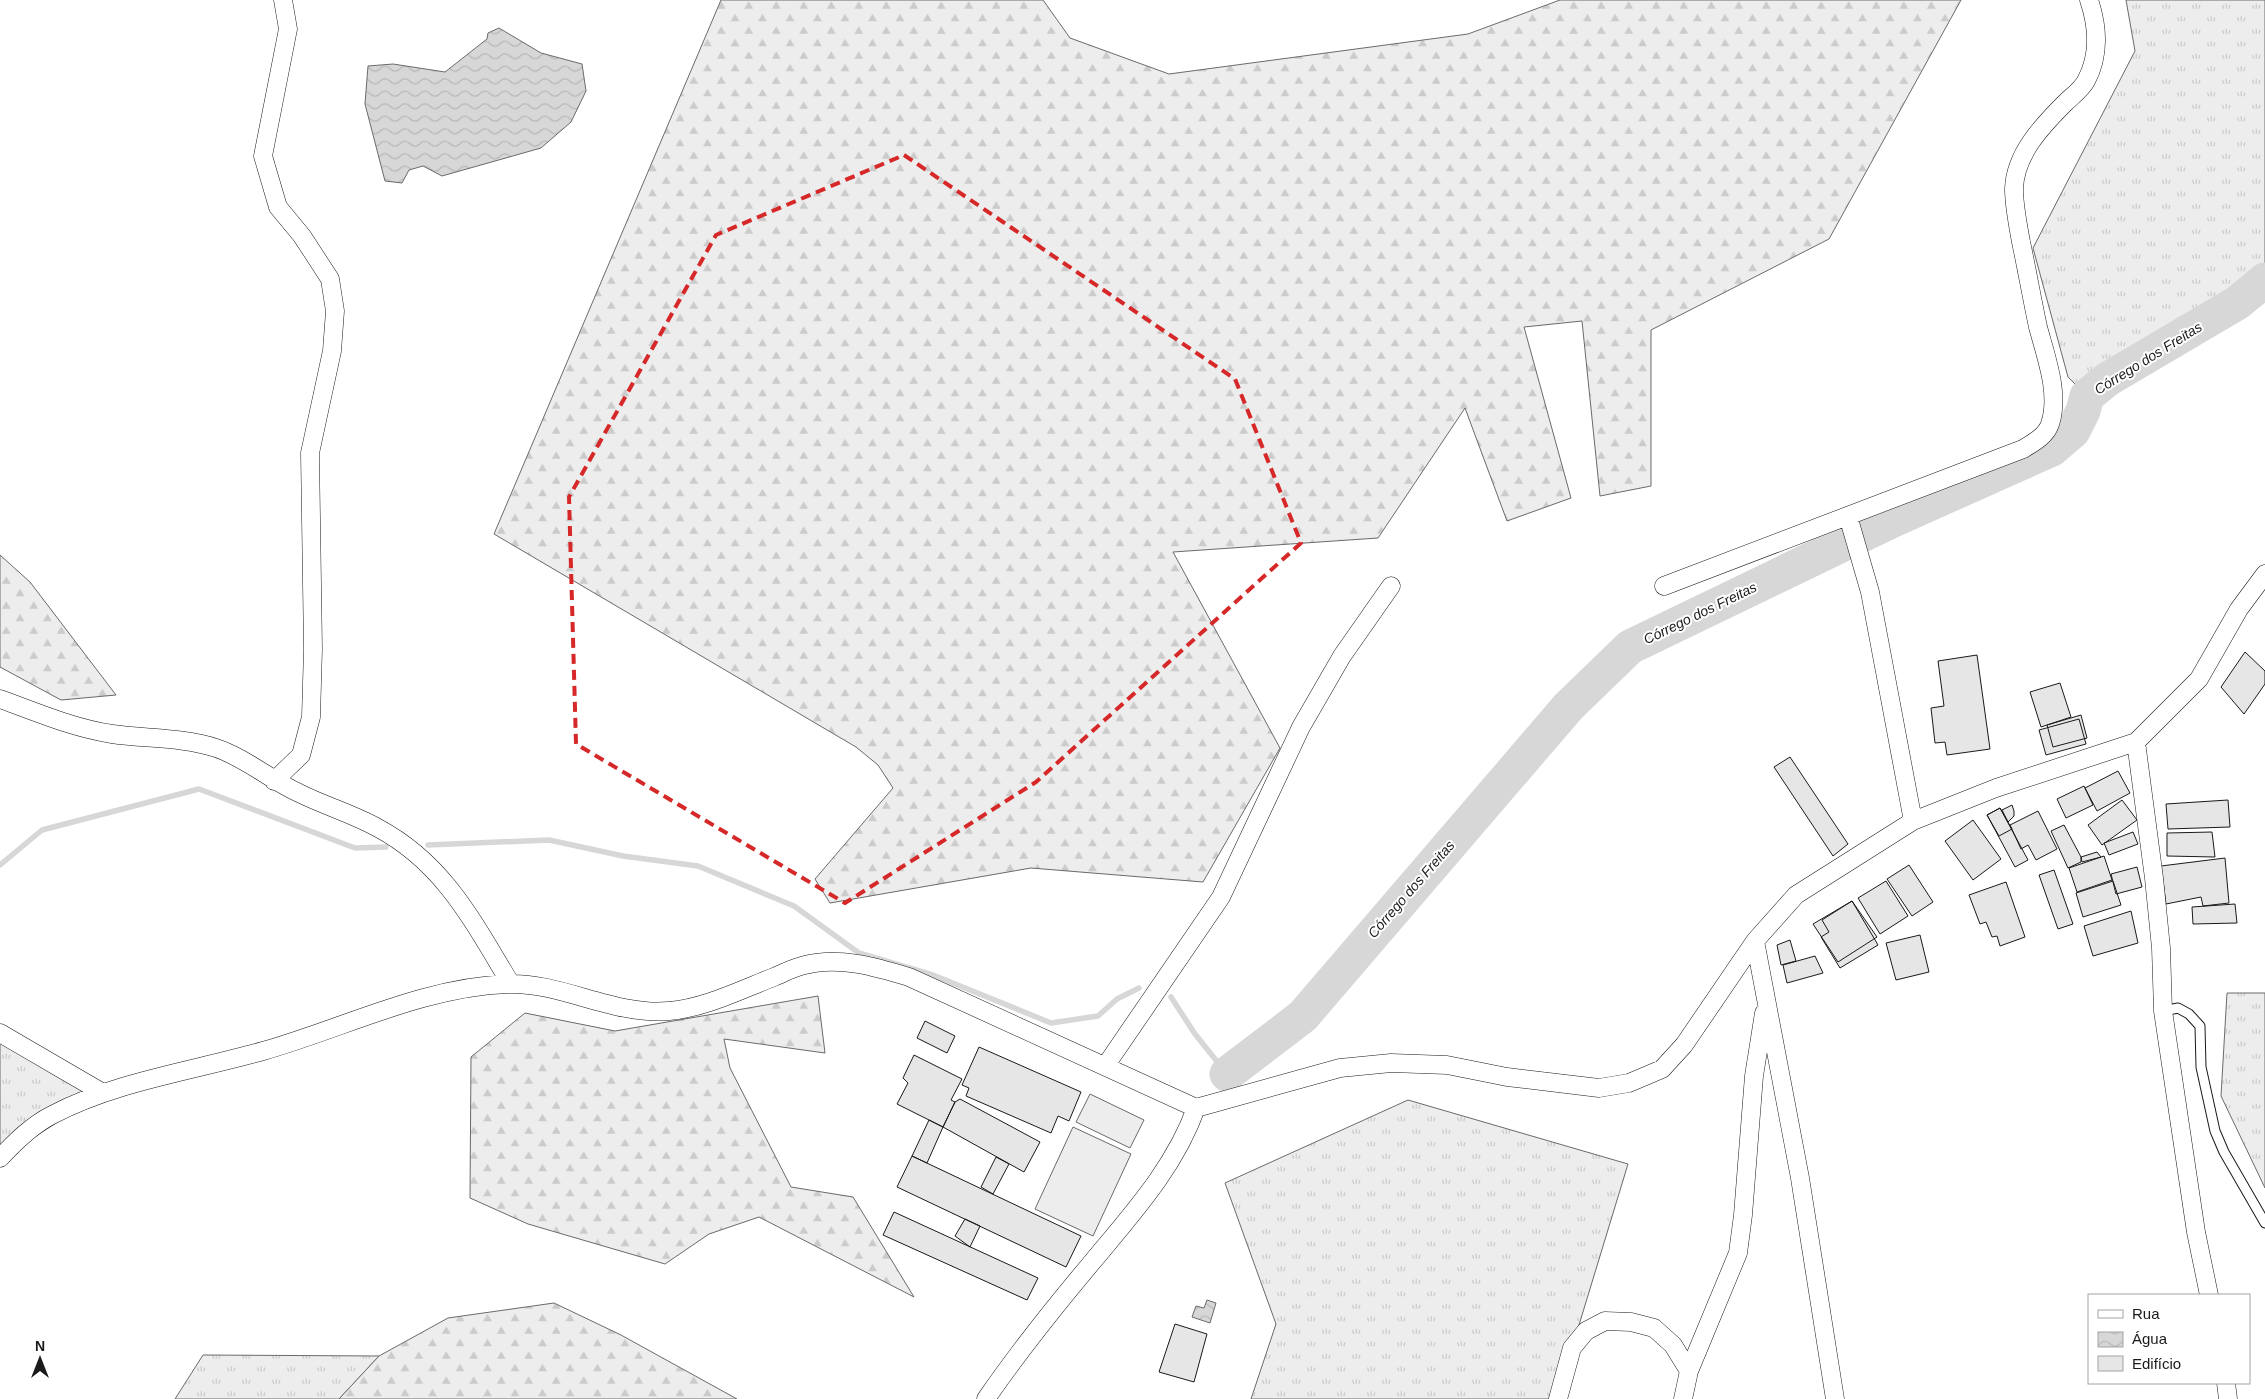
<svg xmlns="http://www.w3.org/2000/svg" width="2265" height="1399" font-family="Arial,sans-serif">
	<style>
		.grass { fill: url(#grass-tufts); stroke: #6a6a6a }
		.forest { fill: url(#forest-firs); stroke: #6a6a6a }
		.pitch { fill: #ededed; stroke: #6a6a6a }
		.water { fill: url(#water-waves); stroke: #6a6a6a }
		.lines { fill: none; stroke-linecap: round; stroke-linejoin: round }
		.stream { stroke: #d7d7d7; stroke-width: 5.5 }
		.river { stroke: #d7d7d7; stroke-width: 35 }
		.building { fill: #e6e6e6; stroke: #1a1a1a }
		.service-casing { stroke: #1a1a1a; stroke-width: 11 }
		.minor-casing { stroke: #1a1a1a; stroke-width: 19 }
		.service { stroke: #fff; stroke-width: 9 }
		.minor { stroke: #fff; stroke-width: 18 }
		.marked { fill: none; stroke: #d62828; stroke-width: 4; stroke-dasharray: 10 6; stroke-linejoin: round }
		.labels { text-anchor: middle; stroke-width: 4; stroke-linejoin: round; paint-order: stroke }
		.water-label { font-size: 14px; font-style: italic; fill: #1a1a1a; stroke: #fff }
	</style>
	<defs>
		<pattern id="grass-tufts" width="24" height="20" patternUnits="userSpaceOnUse" patternTransform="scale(1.25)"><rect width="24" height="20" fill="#ededed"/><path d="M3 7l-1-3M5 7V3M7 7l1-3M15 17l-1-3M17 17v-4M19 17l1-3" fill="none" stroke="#cbcbcb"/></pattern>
		<pattern id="forest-firs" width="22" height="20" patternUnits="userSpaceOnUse" patternTransform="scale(1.25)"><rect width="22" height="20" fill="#ededed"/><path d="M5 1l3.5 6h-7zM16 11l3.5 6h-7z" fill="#cbcbcb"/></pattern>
		<pattern id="water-waves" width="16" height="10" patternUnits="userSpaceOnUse" patternTransform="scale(1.25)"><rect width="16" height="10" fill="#d7d7d7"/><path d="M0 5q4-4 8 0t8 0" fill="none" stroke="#b8b8b8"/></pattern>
	</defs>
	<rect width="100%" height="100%" fill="#fff"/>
	<!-- grass -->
	<path class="grass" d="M2126,0H2265V280L2237,303L2108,379L2087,396L2068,377L2033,248L2135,51Z
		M2227,993H2265V1188L2221,1096Z
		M0,1033L103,1093L0,1159Z
		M1408,1100L1628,1164L1572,1348L1560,1399H1251L1276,1324L1225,1183Z
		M203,1355L379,1356L339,1399H175Z"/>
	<!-- forest -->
	<path class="forest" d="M721,0H1043L1070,38L1169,74L1468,34L1560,0H1961L1829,239L1651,330V486L1600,496L1582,321L1524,327L1571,498L1507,521L1465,408L1378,538L1173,552L1280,748L1203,882L1031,868L830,903L815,879L893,788L878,765L856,747L494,534Z
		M0,555L30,582L116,695L61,700L0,667Z
		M818,996L825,1053L724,1039L730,1068L791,1187L853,1197L914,1297L759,1217L709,1234L665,1264L528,1224L470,1198L471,1057L525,1013L615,1031Z
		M554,1303L621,1335L737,1399H339L379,1356L448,1318Z"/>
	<!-- pitch -->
	<path class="pitch" d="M1090,1094L1144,1120L1130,1148L1076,1122Z
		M1073,1127L1131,1154L1093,1236L1035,1209Z"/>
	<!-- water -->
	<path class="water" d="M499,28L541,53L582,64L586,91L571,122L541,148L442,176L423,166L409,170L402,183L385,181L365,104L368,66L393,64L445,72L487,39L488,33Z
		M1207,1300L1216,1303L1210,1323L1192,1317L1196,1306L1204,1308Z"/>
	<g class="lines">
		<!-- stream -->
		<path class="stream" d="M428,845L549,840L623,856L698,866L794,906L859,953L933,975L1051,1023L1098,1016L1117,999L1139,988
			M0,865L42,830L199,789L355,848L386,847
			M1171,997L1195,1034L1227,1074"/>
		<!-- river -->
		<path class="river" d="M1227,1074L1303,1016L1568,707L1630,647L1891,521L2052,449L2073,431L2083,411L2087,396L2108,379L2237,303L2265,280"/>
	</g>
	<!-- building -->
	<path class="building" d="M2245,652L2265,671V684L2244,714L2221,687Z
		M1977,655L1990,749L1947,755L1945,742L1935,743L1931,708L1944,706L1938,661Z
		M2060,683L2071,717L2041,727L2030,692Z
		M2081,715L2087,738L2053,747L2047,725Z
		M2079,719L2086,744L2046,755L2039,730Z
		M1790,757L1848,844L1833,856L1774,767Z
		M2118,771L2130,793L2097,811L2085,788Z
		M2084,786L2093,805L2066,818L2057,799Z
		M2122,800L2137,820L2102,845L2088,825Z
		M2228,800L2230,827L2168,829L2166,804Z
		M2012,805L2014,811V816L2008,822L2002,810Z
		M2000,808L2012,829L1999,836L1987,815Z
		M2000,808L2028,860L2015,867L1987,815Z
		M2038,811L2057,849L2036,860L2028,845L2021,849L2010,825Z
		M1973,820L2001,859L1973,880L1945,841Z
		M2064,825L2081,857V862L2068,868L2051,831Z
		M2133,832L2138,844L2109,855L2104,843Z
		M2212,832L2215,857L2167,856V833Z
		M2097,852L2101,857L2082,862L2081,857Z
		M2104,856L2112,880L2077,892L2069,868Z
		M2225,858L2229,903L2203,906L2201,897L2166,904L2161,866Z
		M1909,865L1933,902L1912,916L1887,879Z
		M2137,867L2142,887L2116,894L2111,874Z
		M2054,870L2073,924L2058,929L2039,875Z
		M1886,881L1908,916L1880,934L1858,898Z
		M2113,881L2121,905L2083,917L2076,893Z
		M2006,882L2025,937L2000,946L1997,936L1992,937L1986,922L1980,924L1969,895Z
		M1852,901L1877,937L1838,962L1813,924Z
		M1852,901L1878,945L1840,968L1821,937L1829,932L1822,920Z
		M2235,904L2237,923L2193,924L2192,907Z
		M2131,911L2138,943L2093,956L2084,926Z
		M1920,935L1929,972L1896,980L1886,943Z
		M1790,940L1796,961L1781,965L1777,945Z
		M1815,956L1823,973L1787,983L1783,965Z
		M925,1021L955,1036L947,1053L917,1038Z
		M979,1047L1081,1092L1069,1121L1058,1116L1051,1133L966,1096L969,1088L962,1085Z
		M914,1055L962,1079L951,1100L955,1102L943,1127L897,1104L908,1083L903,1078Z
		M960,1099L1040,1142L1024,1172L943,1127L955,1102Z
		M929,1120L943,1127L927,1163L912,1156Z
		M912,1156L1081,1236L1066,1267L897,1187Z
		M996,1157L1009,1164L993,1194L981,1187Z
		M894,1212L1038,1278L1027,1300L883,1235Z
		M965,1219L980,1226L970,1247L955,1236Z
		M1175,1324L1207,1334L1194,1382L1159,1372Z"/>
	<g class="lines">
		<!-- service casing -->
		<g class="service-casing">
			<path id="service" d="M2163,1011L2178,1008L2189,1014L2200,1026L2201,1067L2215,1131L2224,1152L2265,1223"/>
		</g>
		<!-- minor casing -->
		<g class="minor-casing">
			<path id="minor" d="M1848,516L1870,592L1913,821
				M1664,586L2023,449C2033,443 2046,436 2050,424C2060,394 2046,357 2038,327C2032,299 2027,270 2021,242C2018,225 2014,206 2014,189C2015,154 2042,126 2065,103C2072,96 2081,90 2086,81C2100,55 2098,27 2089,0
				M0,699C36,712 73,728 112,734C146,739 183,737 216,748C246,758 270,780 299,793C325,806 353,814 378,828C445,864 473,922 511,984
				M2136,742L2154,878L2161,948L2163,1011L2196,1232L2209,1295
				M274,781L301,755L311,717L313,649L310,453L332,351L335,311L330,279L302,236L278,207L263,156L288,29L283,0
				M1755,941L1800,1178L1835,1399
				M0,1033L103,1093
				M1106,1065L1221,897L1301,727L1342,656L1391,586
				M0,1158C15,1142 32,1125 52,1115C117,1081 193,1071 263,1051C344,1028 423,987 508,984C561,982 614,1016 669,1011C705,1008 740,990 774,977C784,973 794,967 805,965C839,956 876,967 909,977L1196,1108L1340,1068L1391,1063L1447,1065L1507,1077L1599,1088L1629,1083L1662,1069L1684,1045L1755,941L1796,895L1913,821L1996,788L2136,742L2199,679L2239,609L2265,574
				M1689,1371L1738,1253L1743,1215L1754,1076L1764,1013
				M2226,1383L2228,1399
				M986,1399C1019,1351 1056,1305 1093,1261C1132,1214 1175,1167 1196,1108
				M1558,1399L1572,1348L1586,1331L1605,1321L1631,1322L1654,1328L1673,1345L1689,1371L1683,1399"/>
		</g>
		<!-- service -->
		<use href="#service" class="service"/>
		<!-- minor -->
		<use href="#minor" class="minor"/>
	</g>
	<!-- marked area -->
	<path class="marked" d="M904,155L1235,379L1301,543L1036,782L845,903L576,744L569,497L716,235Z"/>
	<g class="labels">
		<!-- water labels -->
		<g class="water-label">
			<text transform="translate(2148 358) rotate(-32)" y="5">Córrego dos Freitas</text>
			<text transform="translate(1700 613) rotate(-26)" y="5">Córrego dos Freitas</text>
			<text transform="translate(1411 889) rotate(-49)" y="5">Córrego dos Freitas</text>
		</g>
	</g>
	<!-- legend -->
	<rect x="2088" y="1294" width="162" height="90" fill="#ffffff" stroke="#a3a3a3"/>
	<rect x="2098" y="1310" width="25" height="8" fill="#ffffff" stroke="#a3a3a3"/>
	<text x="2132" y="1319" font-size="15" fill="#1a1a1a">Rua</text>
	<rect x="2098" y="1332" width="25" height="15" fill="url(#water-waves)" stroke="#a3a3a3"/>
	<text x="2132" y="1344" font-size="15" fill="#1a1a1a">Água</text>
	<rect x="2098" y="1356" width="25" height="15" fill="#e6e6e6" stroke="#a3a3a3"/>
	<text x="2132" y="1369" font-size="15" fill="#1a1a1a">Edifício</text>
	<!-- north arrow -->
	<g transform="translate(40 1359)" stroke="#ffffff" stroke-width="4" paint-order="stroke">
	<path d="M0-4L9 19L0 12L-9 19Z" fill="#1a1a1a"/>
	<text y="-8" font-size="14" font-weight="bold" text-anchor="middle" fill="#1a1a1a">N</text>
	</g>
</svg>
